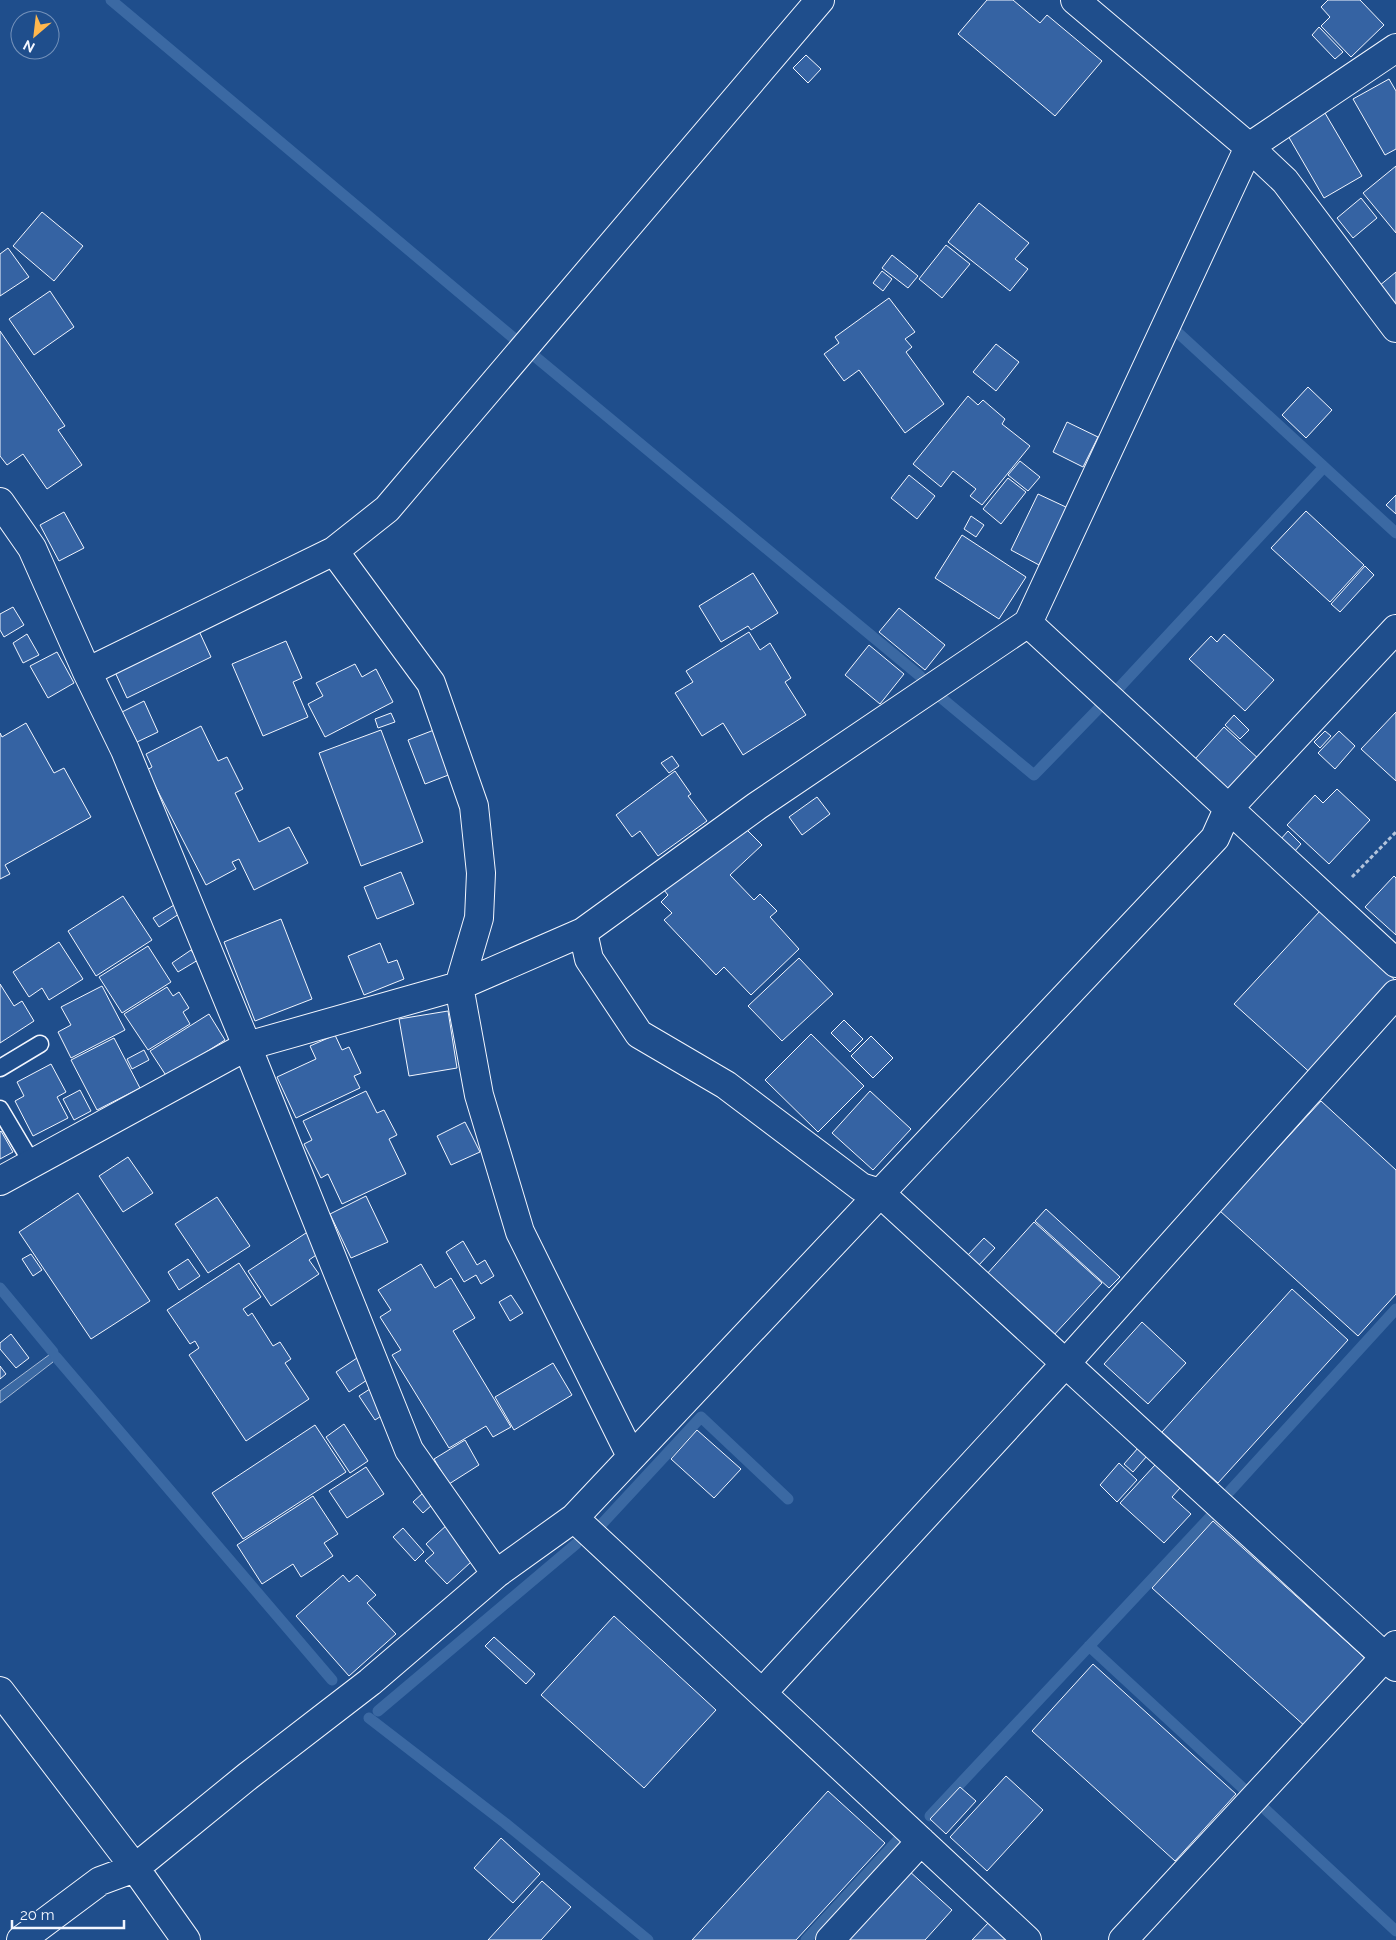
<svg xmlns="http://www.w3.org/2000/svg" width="1396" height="1940" font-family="Raleway,sans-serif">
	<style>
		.water { fill: #3b69a3; stroke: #a8bbd7 }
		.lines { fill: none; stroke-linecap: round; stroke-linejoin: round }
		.stream { stroke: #3b69a3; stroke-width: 11 }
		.building { fill: #3563a3; stroke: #f2f6ff }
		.lane-casing { stroke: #f2f6ff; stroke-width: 19 }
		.street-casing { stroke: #f2f6ff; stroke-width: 30 }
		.path { stroke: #b3c4dc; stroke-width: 3; stroke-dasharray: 4 2.5; stroke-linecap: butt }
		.lane { stroke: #1f4e8c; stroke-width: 16 }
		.street { stroke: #1f4e8c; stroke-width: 28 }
	</style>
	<rect width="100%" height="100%" fill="#1f4e8c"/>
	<!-- water -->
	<path class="water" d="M53,1352L56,1357L53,1362L0,1403V1391Z"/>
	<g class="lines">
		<!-- stream -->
		<path class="stream" d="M111,0L516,340
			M1175,330L1396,533
			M532,354L920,676
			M1117,690L1324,467
			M939,696L1034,775L1100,707
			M0,1288L53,1352
			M56,1357L332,1680
			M1230,1491L1396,1309
			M599,1527L701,1417L788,1499
			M1089,1646L1247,1792
			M378,1711L576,1544
			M369,1718L505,1823L648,1940
			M1266,1810L1396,1931
			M930,1816L1213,1514
			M806,1940L898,1840"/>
	</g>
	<!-- building -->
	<path class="building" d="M987,0H1013L1040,23L1047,15L1102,61L1055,116L958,34Z
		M1328,0H1360L1384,25L1351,57L1321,26L1330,17L1321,7Z
		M1319,27L1343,52L1335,59L1312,35Z
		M806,55L821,69L808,83L793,68Z
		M1389,79L1396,91V149L1385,155L1353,99Z
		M1325,113L1362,176L1324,198L1287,134Z
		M1396,166V233L1363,193Z
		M1361,198L1377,218L1353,238L1337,218Z
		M979,203L1029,243L1015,259L1028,269L1010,291L948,242Z
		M42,212L83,246L54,281L13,246Z
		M946,245L970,264L942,298L919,279Z
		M8,248L29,277L0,296V254Z
		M892,255L918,276L908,288L882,268Z
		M882,271L892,279L883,291L873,283Z
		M1396,272V307L1379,286Z
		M50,291L74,327L34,355L9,319Z
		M889,298L915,332L905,339L912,347L906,352L944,404L905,433L859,370L844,381L824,354L839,343L835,337Z
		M0,331L65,426L58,430L82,465L47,489L23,454L7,465L0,456Z
		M996,344L1019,362L996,391L973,372Z
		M1308,387L1332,410L1306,438L1282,415Z
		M968,396L978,405L983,400L1005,419L1002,424L1030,446L982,505L970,496L976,489L953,471L941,487L913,464Z
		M1067,422L1098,437L1083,467L1053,452Z
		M1020,461L1040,477L1028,491L1008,475Z
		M909,475L935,496L917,519L891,498Z
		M1008,478L1026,492L1001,524L983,509Z
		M1038,494L1068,508L1039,565L1011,550Z
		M1396,495V514L1386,505Z
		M1306,511L1364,565L1330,602L1271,548Z
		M64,512L84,548L59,561L40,525Z
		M971,516L984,525L976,537L964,529Z
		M962,535L1026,577L999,619L935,578Z
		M1365,566L1374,575L1340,612L1331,604Z
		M753,573L778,613L751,630L748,626L721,642L699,606Z
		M13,607L24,625L4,637L0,630V614Z
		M899,608L945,645L925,670L879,632Z
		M199,631L211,657L127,698L115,672Z
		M749,632L760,650L770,643L791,678L785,682L806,715L743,755L723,723L702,736L675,693L693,682L686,671Z
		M27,634L39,655L23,663L13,643Z
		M1224,634L1274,680L1245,711L1189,659L1211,636L1217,642Z
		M286,641L302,678L293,682L308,717L263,736L232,664Z
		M869,645L904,674L880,704L845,675Z
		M57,652L74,683L48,698L30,666Z
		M355,664L362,677L376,669L393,702L325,737L308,704L323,696L316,683Z
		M144,701L158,732L137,742L122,712Z
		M1396,712V781L1361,749Z
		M391,713L395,722L378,728L375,719Z
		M1234,715L1249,730L1240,739L1225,725Z
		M26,723L54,773L64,768L91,817L5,865L10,874L0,879V733L2,737Z
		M201,726L218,761L227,757L243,789L235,793L259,842L289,827L308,863L254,890L239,859L232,862L236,869L206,885L147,770L152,767L146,754Z
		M1224,727L1261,761L1232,793L1195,759Z
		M381,730L423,842L361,866L319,753Z
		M434,730L451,774L425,784L408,740Z
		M1325,731L1331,736L1320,748L1314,742Z
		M1339,731L1355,746L1335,769L1318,753Z
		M672,756L679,766L669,773L661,763Z
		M675,771L691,794L688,796L707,821L658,856L640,831L632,837L616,815Z
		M1337,789L1370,820L1329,864L1287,825L1315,795L1323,803Z
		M817,797L830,814L802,835L789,817Z
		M742,825L762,845L730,875L754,900L760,894L777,911L770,917L799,949L751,995L724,967L716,975L664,920L672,913L661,902L668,895L664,890L702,855Z
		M1288,831L1301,844L1294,852L1280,840Z
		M401,872L414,904L377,919L364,887Z
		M1394,876L1396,878V935L1365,907Z
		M123,896L152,940L96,976L68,931Z
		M174,905L179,914L159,927L153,918Z
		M1320,911L1396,981V987L1315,1077L1234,1004Z
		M281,919L312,999L255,1021L224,942Z
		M59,942L83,979L49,1000L42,988L29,997L13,972Z
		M380,943L388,963L397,960L404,979L364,995L348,956Z
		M148,946L171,982L122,1013L99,977Z
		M191,950L198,960L178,972L172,963Z
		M799,958L833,994L782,1041L748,1006Z
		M0,984L14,1006L22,1001L34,1021L0,1043Z
		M102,986L125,1030L71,1058L58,1032L71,1025L61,1007Z
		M167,987L173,996L179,992L189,1008L183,1012L190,1024L148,1050L124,1014Z
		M448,1011L457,1068L409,1076L399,1019Z
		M209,1014L225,1040L167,1077L150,1051Z
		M844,1020L863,1039L850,1052L831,1033Z
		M811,1034L864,1086L818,1132L765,1080Z
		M335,1035L342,1050L349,1047L361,1073L354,1076L360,1088L296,1118L277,1077L316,1059L310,1046Z
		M871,1036L893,1058L873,1078L851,1056Z
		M114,1038L140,1088L97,1110L71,1060Z
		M144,1050L149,1060L132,1069L127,1059Z
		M51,1064L66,1092L57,1097L68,1118L33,1136L15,1101L24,1096L17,1082Z
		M80,1090L91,1111L74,1120L63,1099Z
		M366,1091L377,1113L384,1110L397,1135L389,1139L406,1174L342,1204L328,1174L321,1178L304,1144L312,1140L303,1121Z
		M870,1091L911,1129L873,1170L832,1133Z
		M1321,1101L1396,1170V1294L1358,1336L1220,1211Z
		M465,1122L480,1152L451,1165L437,1136Z
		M1,1131L13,1152L0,1159V1132Z
		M128,1157L153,1193L123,1212L99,1176Z
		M78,1193L150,1301L91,1339L19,1232Z
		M366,1196L388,1242L351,1258L330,1214Z
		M217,1197L250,1246L208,1273L175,1224Z
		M1046,1209L1120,1277L1109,1288L1035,1221Z
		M1034,1222L1102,1283L1053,1336L986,1275Z
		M309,1231L322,1251L309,1260L319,1274L271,1306L248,1271Z
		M984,1238L995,1248L978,1266L967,1256Z
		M463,1241L477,1265L485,1260L494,1276L481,1284L476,1275L464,1282L446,1252Z
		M31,1254L42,1270L33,1276L22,1259Z
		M188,1259L200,1276L179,1290L168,1272Z
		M239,1263L261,1297L243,1309L248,1316L252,1313L273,1346L280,1342L291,1359L285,1363L309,1399L246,1441L189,1355L199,1348L195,1341L190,1344L167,1310Z
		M421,1264L435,1288L451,1278L475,1318L453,1331L511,1427L493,1437L486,1426L449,1448L392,1355L401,1350L380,1317L391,1310L378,1290Z
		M1292,1289L1348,1340L1218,1483L1162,1432Z
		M511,1295L523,1313L510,1321L499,1302Z
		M1142,1322L1186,1363L1148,1404L1104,1364Z
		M11,1334L29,1358L16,1368L0,1349V1343Z
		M360,1356L373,1376L349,1392L336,1372Z
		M553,1363L572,1395L514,1430L495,1397Z
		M0,1366L6,1374L0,1379Z
		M373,1387L389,1411L375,1420L359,1396Z
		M344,1424L368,1461L350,1473L326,1437Z
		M315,1425L346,1472L243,1539L212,1493Z
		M697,1430L741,1469L714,1498L671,1459Z
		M465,1440L479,1465L449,1484L434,1459Z
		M1138,1448L1147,1456L1133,1472L1124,1464Z
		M1119,1463L1137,1480L1117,1502L1100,1485Z
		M1155,1465L1180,1488L1172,1497L1191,1514L1164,1543L1120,1503Z
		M366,1467L384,1494L347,1518L329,1491Z
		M423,1493L433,1504L423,1513L413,1502Z
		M313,1496L338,1534L324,1543L333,1556L301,1577L293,1564L262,1584L237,1545Z
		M1213,1521L1368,1661L1307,1728L1152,1588Z
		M448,1524L467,1544L461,1550L471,1562L447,1584L425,1561L434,1553L426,1544Z
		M403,1528L424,1552L415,1561L393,1537Z
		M343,1575L349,1582L357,1575L376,1595L367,1603L396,1634L349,1676L296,1616Z
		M614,1616L716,1710L644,1788L541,1695Z
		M494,1637L535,1674L526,1684L485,1646Z
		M1093,1664L1236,1794L1175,1861L1032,1731Z
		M1006,1776L1043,1810L987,1871L950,1837Z
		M960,1787L976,1801L946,1834L930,1819Z
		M828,1791L885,1843L796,1940H692Z
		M501,1838L540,1874L513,1903L474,1868Z
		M908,1870L952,1910L925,1940H844Z
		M542,1881L571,1907L541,1940H488Z
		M989,1922L1009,1940H972Z"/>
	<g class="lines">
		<!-- lane casing -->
		<g class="lane-casing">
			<path id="lane" d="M0,1068L40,1044
				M0,1109L32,1163"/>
		</g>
		<!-- street casing -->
		<g class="street-casing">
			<path id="street" d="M1075,0L1249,147L1285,181L1396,328
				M0,502L32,548L87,672L125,750L247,1046L409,1450L496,1574
				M334,551L431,683L474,806L481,873L479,918L459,986L479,1095L520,1232L631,1456
				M1028,623L1396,963
				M87,672L334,551L387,509L820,0
				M583,932L589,959L639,1034L726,1085L861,1187L880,1193L1396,1667
				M0,1181L247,1046L459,986L583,932L757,806L1028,623L1249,147L1396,48
				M574,1518L1027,1940
				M0,1691L135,1868L186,1940
				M762,1693L1065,1364L1396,994
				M21,1940L100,1881L135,1868L248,1776L370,1682L496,1574L574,1518L1215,838L1228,809L1396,629
				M830,1940L921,1841
				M1123,1940L1396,1645"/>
		</g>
		<!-- path -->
		<path class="path" d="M1352,877L1396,832"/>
		<!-- lane -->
		<use href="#lane" class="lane"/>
		<!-- street -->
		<use href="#street" class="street"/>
	</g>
	<!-- north arrow -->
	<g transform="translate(35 35) rotate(208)"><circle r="24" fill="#1f4e8c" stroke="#7391ba"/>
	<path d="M0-4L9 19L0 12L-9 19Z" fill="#ffb74d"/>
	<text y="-8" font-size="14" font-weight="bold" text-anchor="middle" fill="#f2f6ff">N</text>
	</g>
	<!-- scale -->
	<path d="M12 1920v8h112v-8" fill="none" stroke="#f2f6ff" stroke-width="2.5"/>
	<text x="20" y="1920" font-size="15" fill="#f2f6ff" stroke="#1f4e8c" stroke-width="4" paint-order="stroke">20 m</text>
</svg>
